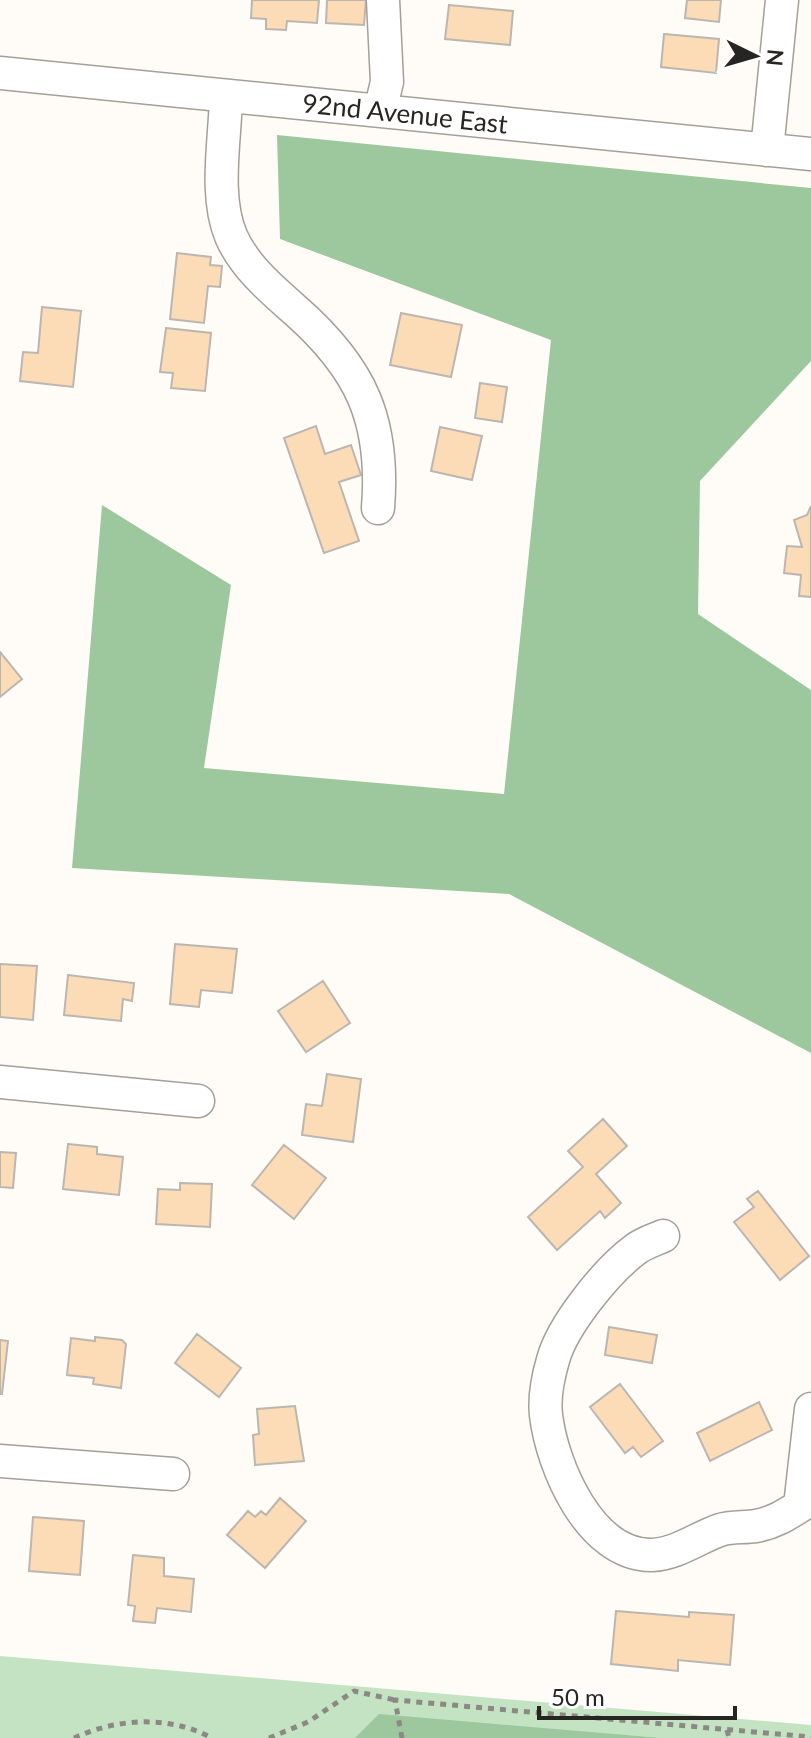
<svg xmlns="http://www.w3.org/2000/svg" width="811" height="1738" font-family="Lato,sans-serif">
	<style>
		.green { fill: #c3e3c3 }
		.forest { fill: #9dc89d }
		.building { fill: #fcdcb7; stroke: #bcb6b0; stroke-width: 2 }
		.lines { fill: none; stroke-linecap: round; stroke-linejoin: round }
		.minor-casing { stroke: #a59f99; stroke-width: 35 }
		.path { stroke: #8c8985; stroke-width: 5; stroke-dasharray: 6 6; stroke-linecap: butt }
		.minor { stroke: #fff; stroke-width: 32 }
		.labels { text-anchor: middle; stroke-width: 8; stroke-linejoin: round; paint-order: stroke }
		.street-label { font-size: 26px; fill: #272522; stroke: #fff }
	</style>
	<rect width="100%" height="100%" fill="#fffbf7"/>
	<!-- green -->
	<path class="green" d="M0,1656L811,1725V1738H0Z"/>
	<!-- forest -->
	<path class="forest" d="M277,135L811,188V361L700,481L698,614L811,690V1053L509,894L72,868L102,505L231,585L204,768L504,794L551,340L280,239Z
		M379,1714L661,1738H355Z"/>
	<!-- building -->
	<path class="building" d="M252,0H319L317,23L287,21L286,30L266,29V19L251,18Z
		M327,0H366L364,25L326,23Z
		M687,0H721L719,22L685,18Z
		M449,5L513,11L510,45L445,39Z
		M664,34L719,39L716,73L661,67Z
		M177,253L211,257L210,265L222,266L220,287L208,286L204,323L170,319Z
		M42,307L81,311L73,387L20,381L23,352L38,353Z
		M401,313L462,325L451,377L390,365Z
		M166,328L211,333L205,391L171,388L173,373L160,372Z
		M480,383L507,387L502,422L475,418Z
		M316,426L325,454L351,445L361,475L339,482L359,541L324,553L284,438Z
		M440,427L482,436L472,480L431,471Z
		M811,506V597L799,596L801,575L784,573L787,546L802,547L794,520L807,515Z
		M0,652L22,679L0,697Z
		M175,944L237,949L232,993L201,990L199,1007L170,1004Z
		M0,964L37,966L33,1020L0,1017Z
		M68,975L134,983L132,1001L123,999L121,1021L64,1015Z
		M323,981L350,1023L306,1052L278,1011Z
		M327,1074L361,1079L353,1142L302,1135L306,1104L322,1106Z
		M603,1119L627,1146L596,1174L621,1203L605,1218L600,1211L557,1250L528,1217L583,1167L568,1151Z
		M68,1144L97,1147V1154L123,1157L119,1195L63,1189Z
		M284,1145L326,1178L294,1219L252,1185Z
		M0,1152L16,1153L13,1188L0,1187Z
		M180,1183L212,1184L210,1227L156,1224L158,1189L180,1190Z
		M758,1191L809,1256L780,1280L734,1222L754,1207L747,1199Z
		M609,1327L657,1335L652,1363L605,1355Z
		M197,1334L241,1368L219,1397L175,1363Z
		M95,1337L122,1340L126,1344L121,1388L93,1384L94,1378L67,1375L71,1338L95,1341Z
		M0,1340L8,1341L2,1394H0Z
		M620,1384L663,1441L641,1457L633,1447L625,1453L590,1407Z
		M759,1402L772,1430L710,1461L697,1433Z
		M295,1406L304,1461L255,1465L253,1435L259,1434L257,1409Z
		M280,1498L306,1521L265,1568L227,1535L248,1511L255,1517L261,1511L266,1515Z
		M33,1517L84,1521L80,1575L29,1571Z
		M133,1555L164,1558V1576L194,1579L191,1612L157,1608L155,1623L133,1621L135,1606L128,1605Z
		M616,1611L689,1617V1612L734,1615L730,1665L678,1660V1671L611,1664Z"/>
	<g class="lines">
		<!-- minor casing -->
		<g class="minor-casing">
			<path id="minor" d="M0,73L811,154
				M226,97C225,141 214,195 231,236C244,266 271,289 295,310C361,368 385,420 378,508
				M380,111L387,82L383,0
				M767,150L782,0
				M0,1082L198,1101
				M663,1236C654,1240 644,1243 636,1249C607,1270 562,1326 553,1360C548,1377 544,1397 546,1415C552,1466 590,1556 652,1555C677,1554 697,1538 720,1530C731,1526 744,1528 756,1526C773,1523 786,1515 800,1506L811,1409
				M0,1461L173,1474"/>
		</g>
		<!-- path -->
		<path class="path" d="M727,1730L729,1738
			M74,1738C118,1718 169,1715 212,1738
			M269,1738L308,1722L354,1691L395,1700
			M402,1738L395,1700L811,1737"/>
		<!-- minor -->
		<use href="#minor" class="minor"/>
	</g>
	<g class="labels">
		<!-- street labels -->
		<g class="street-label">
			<text transform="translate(405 114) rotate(6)" y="9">92nd Avenue East</text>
		</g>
	</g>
	<!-- north arrow -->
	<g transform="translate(755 56) rotate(95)" stroke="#ffffff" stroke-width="6" paint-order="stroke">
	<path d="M0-6L14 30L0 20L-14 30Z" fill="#272522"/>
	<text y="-12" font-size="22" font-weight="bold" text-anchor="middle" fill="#272522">N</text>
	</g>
	<!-- scale -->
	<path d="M539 1706v12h196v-12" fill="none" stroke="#272522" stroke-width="4"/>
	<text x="551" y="1706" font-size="24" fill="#272522" stroke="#ffffff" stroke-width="6" paint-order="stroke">50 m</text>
</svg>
